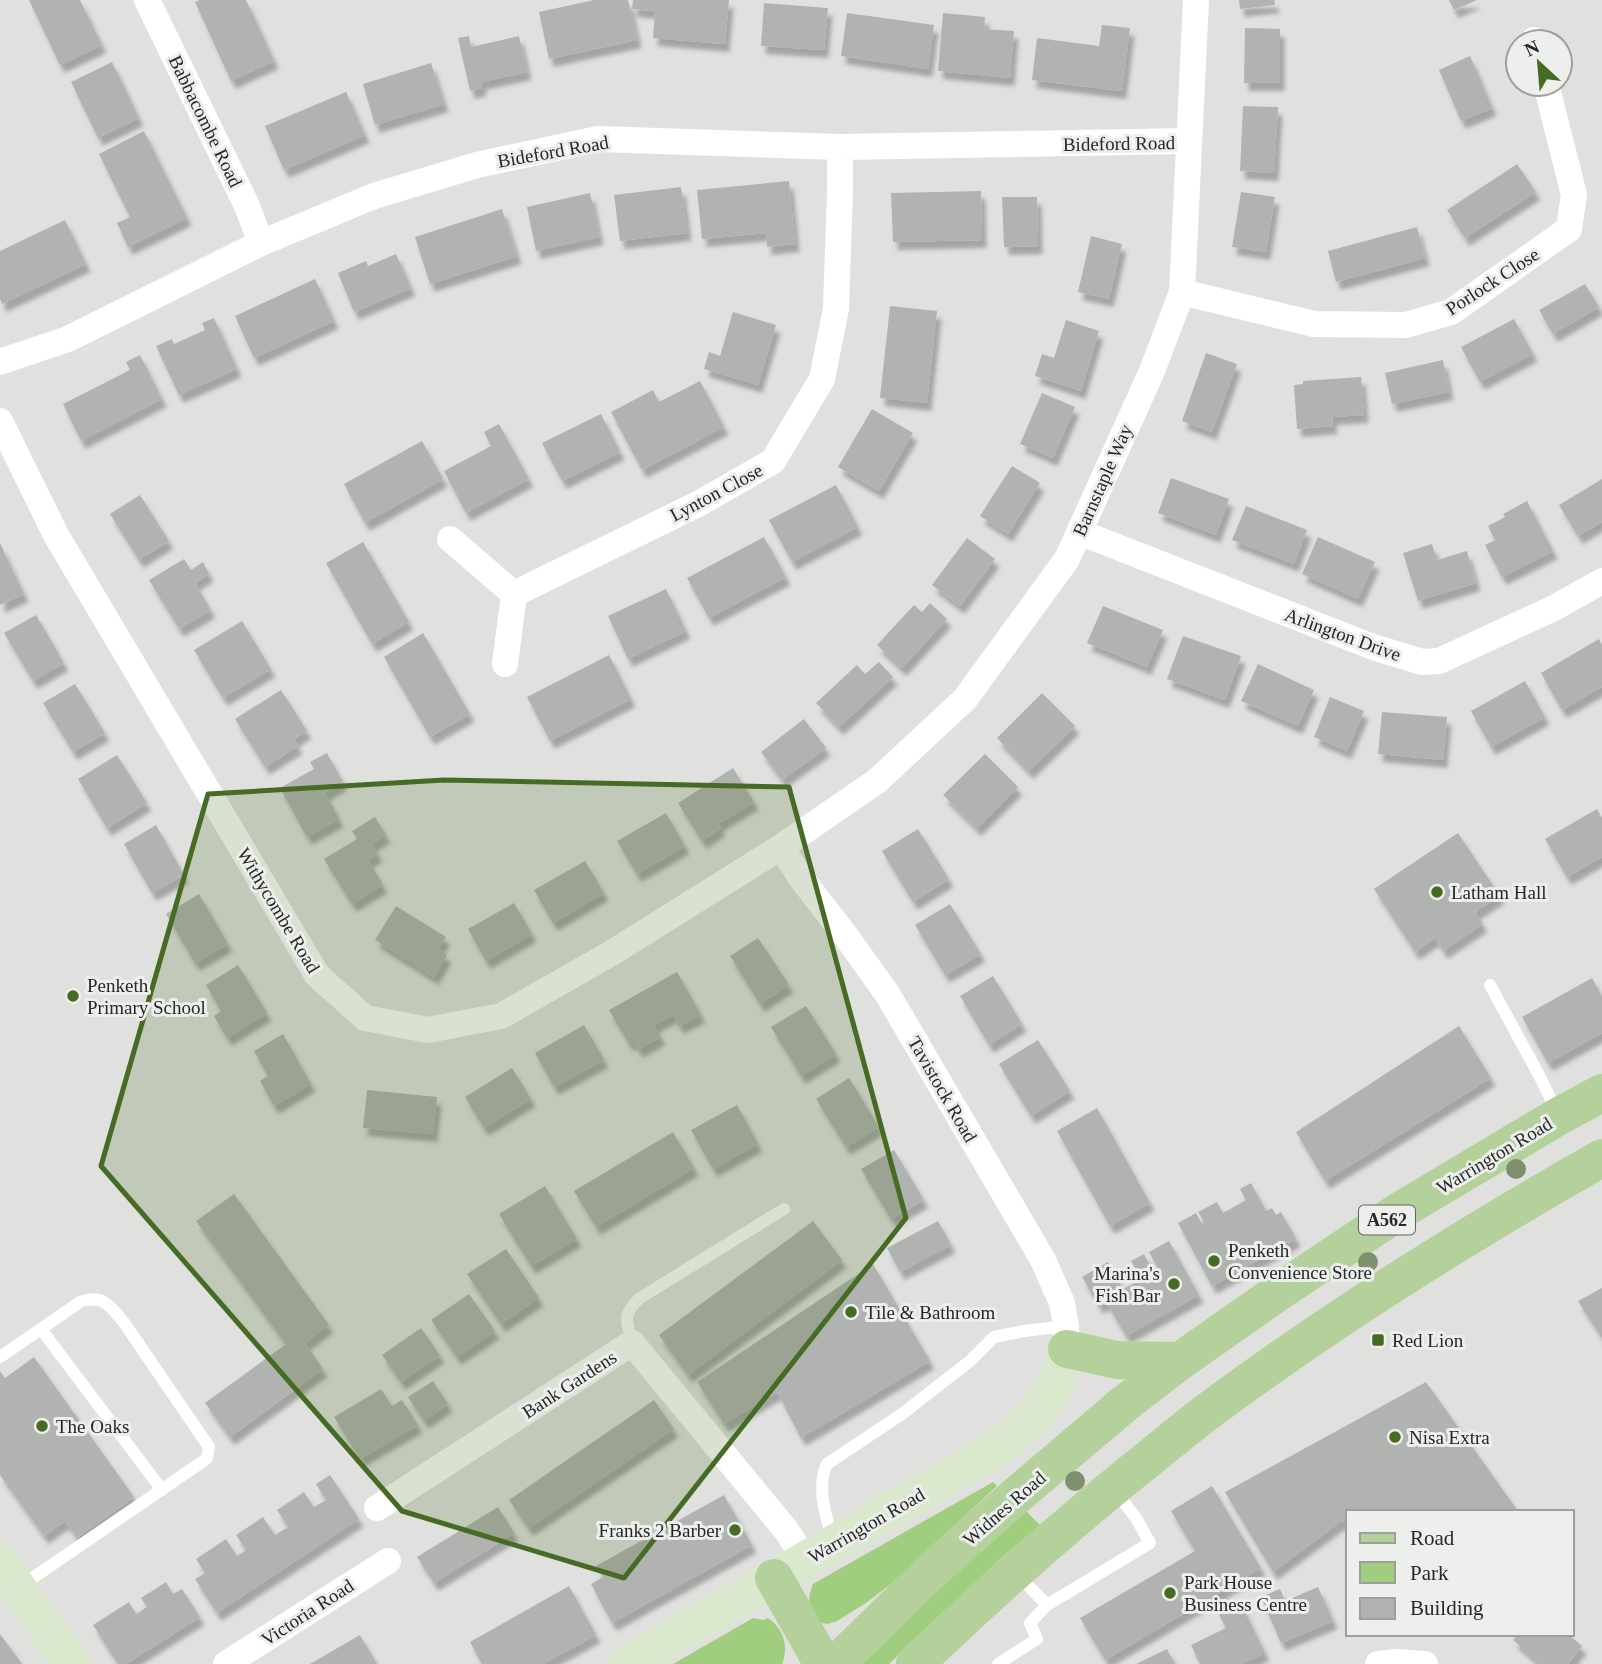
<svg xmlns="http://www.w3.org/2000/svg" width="1602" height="1664" font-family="'Times New Roman',serif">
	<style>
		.green { fill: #a1cd7f }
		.building { fill: #b1b3b0; filter: url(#shadow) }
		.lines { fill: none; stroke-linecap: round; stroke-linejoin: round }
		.lane { stroke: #fff; stroke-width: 12 }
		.street { stroke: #fff; stroke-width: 26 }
		.secondary { stroke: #dae8cd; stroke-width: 37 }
		.primary { stroke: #b4d19b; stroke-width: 38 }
		.tree { fill: #7f906e }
		.marked { fill: #466b25; fill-opacity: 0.2; stroke: #466b25; stroke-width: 5; stroke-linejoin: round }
		.poi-dot { fill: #466b25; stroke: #edefec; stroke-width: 2.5 }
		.labels { text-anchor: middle; stroke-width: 6; stroke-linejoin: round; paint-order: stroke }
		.shield { fill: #edefec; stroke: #626361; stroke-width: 2 }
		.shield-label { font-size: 18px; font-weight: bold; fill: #262726 }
		.street-label { font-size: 19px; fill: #262726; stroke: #edefec }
		.poi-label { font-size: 19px; fill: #262726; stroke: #edefec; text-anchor: start }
	</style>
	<defs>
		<filter id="shadow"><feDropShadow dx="4.5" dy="8" stdDeviation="2" flood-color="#0004"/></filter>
	</defs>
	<rect width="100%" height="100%" fill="#e0e1de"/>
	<!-- green -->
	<path class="green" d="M993,1482L997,1486L892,1583L866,1603L837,1621L828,1624L821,1623C811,1606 805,1605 813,1584Z
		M1025,1510L1040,1525L999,1560L889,1664H858Z
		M753,1618L763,1620L768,1618C784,1629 789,1647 782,1664H673Z"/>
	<!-- building -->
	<path class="building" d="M29,0H80L102,45L60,65Z
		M200,0H246L274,61L231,81L195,2Z
		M594,0H628L637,40L549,59L539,12Z
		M633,0H729L725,44L653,38L655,11L632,9Z
		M1239,0H1274L1275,5L1240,9Z
		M1449,0H1477L1454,10Z
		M764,3L828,8L824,50L761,46Z
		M847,13L934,25L928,69L841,56Z
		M943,13L985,17L984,29L1014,31L1010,78L938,71Z
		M1102,25L1130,28L1122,91L1032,80L1037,38L1099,46Z
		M1245,28L1280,29V83H1244Z
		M469,36L471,47L519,36L527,72L481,82L482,88L470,91L458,38Z
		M1470,56L1492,108L1461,121L1439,70Z
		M112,62L139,118L98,138L71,82Z
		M431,63L444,104L375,125L363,84Z
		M346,92L365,135L284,170L265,126Z
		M1243,106L1278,107L1274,173L1240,171Z
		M144,131L187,218L128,247L117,223L130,217L99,154Z
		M1517,164L1536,192L1465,238L1447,210Z
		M789,181L795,244L767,247L766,233L702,239L697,190Z
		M681,187L687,233L620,241L614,195Z
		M981,191L982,240L893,242L891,193Z
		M1241,192L1275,197L1266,252L1232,247Z
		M590,193L599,237L536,251L527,207Z
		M1002,197H1037L1038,246L1004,247Z
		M502,209L517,256L430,284L415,237Z
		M65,220L86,264L2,304L0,299V251Z
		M1417,227L1425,258L1336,282L1328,251Z
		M1091,236L1122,244L1109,299L1078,292Z
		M396,254L411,288L354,312L338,273L366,261L368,266Z
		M315,279L334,321L254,358L235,316Z
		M1585,284L1599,307L1553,334L1539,310Z
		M890,306L937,311L927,403L880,398Z
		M733,312L776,325L758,385L704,369L709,352L720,356Z
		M214,318L237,369L179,395L156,346L172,339L174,344L205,330L202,323Z
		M1514,319L1533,354L1480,382L1461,347Z
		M1066,320L1099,331L1081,391L1035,376L1042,354L1054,358Z
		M1206,353L1237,364L1212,432L1182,421Z
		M140,355L162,399L81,441L63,404L130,370L126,362Z
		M1443,360L1449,392L1392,404L1385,373Z
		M1361,377L1364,415L1332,417L1333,426L1297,429L1294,385L1303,384V381Z
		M700,381L724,427L642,470L611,412L653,390L659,402Z
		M1042,393L1075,407L1053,458L1020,444Z
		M872,409L913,433L879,491L838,467Z
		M601,414L620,452L562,481L542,443Z
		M499,424L529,479L466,513L444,471L491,446L484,432Z
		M422,441L443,479L365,523L344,484Z
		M1012,466L1040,483L1008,534L980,516Z
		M1171,478L1229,499L1216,535L1158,513Z
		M1602,479V522L1578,536L1559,505Z
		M836,485L858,527L792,562L769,520Z
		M140,495L169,541L139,560L110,514Z
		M1527,501L1553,551L1502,577L1485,545L1495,540L1488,526L1505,517L1503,514Z
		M1246,506L1307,530L1294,564L1232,540Z
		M764,537L786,577L709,618L687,578Z
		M1318,537L1375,562L1358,599L1302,574Z
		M967,538L995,559L960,606L932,585Z
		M363,542L409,622L372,644L326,563Z
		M0,543L24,594L0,605Z
		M1432,544L1437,560L1467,551L1476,583L1418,601L1403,553Z
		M184,559L191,570L203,562L209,574L195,583L211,610L179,629L149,580Z
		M666,589L686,631L628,659L608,616Z
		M930,603L947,619L902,668L877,645L914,605L922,612Z
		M1103,606L1163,630L1147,667L1087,643Z
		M36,615L64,663L33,681L4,633Z
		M242,621L271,669L223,698L194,650Z
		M423,633L470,714L430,737L384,657Z
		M1183,636L1241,656L1225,700L1167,679Z
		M1599,639L1602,645V687L1562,710L1541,673Z
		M609,655L631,699L550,741L527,697Z
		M879,662L893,677L839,727L816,703L857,665L865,674Z
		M1258,664L1314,690L1298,726L1241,701Z
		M1525,681L1545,717L1491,747L1471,711Z
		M75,684L105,733L73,752L43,703Z
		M281,690L307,731L294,739L298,746L265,767L235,719Z
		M1042,693L1075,726L1029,771L997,738Z
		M1330,697L1364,711L1347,751L1314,737Z
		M1382,712L1447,717L1443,760L1378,754Z
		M804,719L826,748L782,780L761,752Z
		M327,753L343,782L325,793L339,819L307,837L280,788L314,769L310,762Z
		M985,754L1018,787L977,828L943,795Z
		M117,755L147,803L107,828L78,779Z
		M733,768L754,802L718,824L721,828L702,841L678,803Z
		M1597,809L1602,818V857L1567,877L1545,839Z
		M666,813L685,846L637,874L617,841Z
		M375,817L386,835L372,844L378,854L368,860L383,885L352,904L324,859L357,839L352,831Z
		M156,825L184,875L152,893L124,844Z
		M918,829L949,879L913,902L882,851Z
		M1458,833L1500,896L1475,912L1483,924L1443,951L1435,938L1415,952L1374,889Z
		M585,861L604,893L553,923L534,890Z
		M199,894L228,944L195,963L166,914Z
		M514,903L532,934L486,961L468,929Z
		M950,904L981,954L945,975L915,925Z
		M396,906L446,937L438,949L447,955L434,977L375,940Z
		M758,938L789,985L760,1004L730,956Z
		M238,965L267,1013L227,1038L214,1016L221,1011L206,985Z
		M677,972L701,1015L679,1026L673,1015L654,1025L661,1037L638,1050L633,1041L629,1044L609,1010Z
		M993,976L1022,1024L989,1045L960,996Z
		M1592,978L1602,996V1033L1548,1063L1522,1017Z
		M806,1006L836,1054L801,1076L771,1027Z
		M584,1025L604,1060L554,1087L535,1053Z
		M1459,1026L1491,1078L1325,1181L1296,1132Z
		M283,1034L311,1084L274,1106L260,1081L268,1076L254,1051Z
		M1038,1040L1070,1091L1031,1116L999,1064Z
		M512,1068L531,1099L484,1128L465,1097Z
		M849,1078L879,1127L846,1147L816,1099Z
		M367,1090L437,1097L433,1134L363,1128Z
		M737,1105L758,1144L713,1169L691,1130Z
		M1097,1108L1150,1203L1110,1226L1057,1131Z
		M673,1132L694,1168L596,1227L574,1191Z
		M894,1150L924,1200L891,1219L861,1169Z
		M1251,1183L1266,1211L1272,1208L1276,1215L1281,1212L1296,1239L1212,1286L1178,1223L1196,1213L1202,1224L1204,1222L1198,1212L1217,1202L1223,1213L1246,1200L1240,1189Z
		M545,1186L577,1239L531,1266L499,1214Z
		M234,1194L329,1325L305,1343L323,1369L230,1437L205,1403L286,1344L196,1221Z
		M813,1221L842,1260L688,1375L659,1335Z
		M938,1221L951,1245L900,1272L887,1248Z
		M1169,1241L1199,1295L1126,1336L1106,1302L1099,1306L1082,1277L1108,1262L1123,1289L1142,1279L1131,1261L1144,1254L1154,1273L1159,1270L1149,1252Z
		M506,1249L539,1298L501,1324L467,1274Z
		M873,1264L930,1361L801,1438L777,1392L724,1424L697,1382Z
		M1602,1288V1338L1578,1301Z
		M469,1294L495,1331L457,1357L431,1320Z
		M421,1328L440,1355L401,1382L382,1355Z
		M34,1357L134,1497L77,1538L65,1521L44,1536L0,1475V1371L5,1378Z
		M433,1381L448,1404L424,1421L408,1397Z
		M1426,1382L1518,1511L1348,1512V1521L1340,1522L1273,1572L1225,1492Z
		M381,1389L392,1406L402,1400L418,1425L360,1459L334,1417Z
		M654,1400L674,1429L529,1528L509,1500Z
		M330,1475L359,1519L217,1613L195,1579L205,1573L196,1559L226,1539L237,1556L246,1550L236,1535L263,1517L275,1535L288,1527L277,1510L304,1492L314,1507L326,1500L316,1484Z
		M1212,1486L1261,1568L1105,1660L1080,1618L1195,1551L1171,1511Z
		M724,1495L752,1545L612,1623L591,1584L603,1577L596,1566Z
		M498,1507L514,1533L434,1583L417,1557Z
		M166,1582L173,1594L182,1589L200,1617L126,1664H118L93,1625L129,1602L136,1614L147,1607L141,1598Z
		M569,1586L596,1635L543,1664H482L470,1642Z
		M1318,1587L1333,1621L1281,1643L1261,1597L1280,1589L1285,1601Z
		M1241,1604L1265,1653L1242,1664H1200L1191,1645L1226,1628L1219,1615Z
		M0,1634L22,1664H0Z
		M1518,1634H1568L1582,1646L1568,1664H1541L1513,1640Z
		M360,1635L377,1664H310Z
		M1167,1649L1175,1664H1136Z"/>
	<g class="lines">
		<!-- lane -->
		<path class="lane" d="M1490,985L1540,1077L1557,1112
			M41,1329L162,1490
			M632,1343C627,1320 621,1316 640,1298L784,1209
			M0,1357L80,1302C103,1293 112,1308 125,1324L209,1447L207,1458L202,1462L21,1586
			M833,1540C826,1517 816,1487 827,1464L902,1414L970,1361L994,1337L1024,1331L1066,1326
			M1018,1575L1047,1605
			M998,1664L1037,1639L1030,1623L1047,1605L1150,1543L1136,1518L1114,1490"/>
		<!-- street -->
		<path class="street" d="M147,0L247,206L261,243
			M1534,40L1535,42
			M1182,292L1314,324L1406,325L1451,312L1569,229L1574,195L1546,84
			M0,362L68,339L261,243L374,196L477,165L598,139L840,147L1188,141
			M0,421L56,535L317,975L365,1018L428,1030L501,1016L610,954L781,847L877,781L965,699L1067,559L1152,371L1182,292L1196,0
			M1079,532L1373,647L1422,662L1439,661L1554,608L1602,581
			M450,539L514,594L505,664
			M514,594L700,503L773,461L822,379L836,309L840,192V147
			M781,847L801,878L848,939L888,995L1043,1260L1062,1303L1066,1326L1067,1349
			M377,1508L632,1343L786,1530L806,1560
			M226,1664L388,1561
			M1378,1664L1397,1662L1425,1664"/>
		<!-- secondary -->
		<path class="secondary" d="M0,1563L72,1664
			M626,1664L995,1450C1032,1418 1057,1400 1067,1349"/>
		<!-- primary -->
		<path class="primary" d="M1067,1349L1117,1360L1180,1361
			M774,1578L823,1664
			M836,1664L927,1575L1017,1495L1124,1404L1180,1361L1277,1293L1398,1212L1559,1116L1602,1093
			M915,1664C986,1596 1060,1530 1137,1468C1160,1450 1183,1430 1207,1412C1332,1319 1466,1235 1602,1158"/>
	</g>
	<!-- trees -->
	<g class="tree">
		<circle cx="1516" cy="1169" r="10"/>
		<circle cx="1368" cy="1262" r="10"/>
		<circle cx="1075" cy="1481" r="10"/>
	</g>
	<!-- marked area -->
	<path class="marked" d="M444,780L789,787L906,1218L624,1578L402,1511L101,1166L208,794Z"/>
	<!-- markers -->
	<g class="poi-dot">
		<circle cx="1437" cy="892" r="7"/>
		<circle cx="73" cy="996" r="7"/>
		<circle cx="1214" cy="1261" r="7"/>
		<circle cx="1174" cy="1284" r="7"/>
		<circle cx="851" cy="1312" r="7"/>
		<rect x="1371" y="1333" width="14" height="14" rx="3.5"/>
		<circle cx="42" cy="1426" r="7"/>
		<circle cx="1395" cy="1437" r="7"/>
		<circle cx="735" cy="1530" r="7"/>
		<circle cx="1170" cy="1593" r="7"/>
	</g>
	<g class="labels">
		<!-- shield labels -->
		<rect class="shield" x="1359" y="1205.5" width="56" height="29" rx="5"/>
		<g class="shield-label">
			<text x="1387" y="1226">A562</text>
		</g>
		<!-- street labels -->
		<g class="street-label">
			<text transform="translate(206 121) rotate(64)" y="7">Babbacombe Road</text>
			<text transform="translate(1119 143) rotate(-1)" y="7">Bideford Road</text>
			<text transform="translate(553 151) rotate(-10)" y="7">Bideford Road</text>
			<text transform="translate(1492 281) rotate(-33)" y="7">Porlock Close</text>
			<text transform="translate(1102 480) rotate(-66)" y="7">Barnstaple Way</text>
			<text transform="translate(716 492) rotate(-28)" y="7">Lynton Close</text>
			<text transform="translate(1343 634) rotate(20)" y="7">Arlington Drive</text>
			<text transform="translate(279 910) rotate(59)" y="7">Withycombe Road</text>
			<text transform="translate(943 1089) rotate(60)" y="7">Tavistock Road</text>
			<text transform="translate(1494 1155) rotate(-31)" y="7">Warrington Road</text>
			<text transform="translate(569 1384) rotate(-33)" y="7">Bank Gardens</text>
			<text transform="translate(1004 1508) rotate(-41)" y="7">Widnes Road</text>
			<text transform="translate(866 1525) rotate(-30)" y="7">Warrington Road</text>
			<text transform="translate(307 1612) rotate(-33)" y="7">Victoria Road</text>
		</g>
		<!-- poi labels -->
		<g class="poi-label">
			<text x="1451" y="899">Latham Hall</text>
			<text x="87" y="992">Penketh<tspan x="87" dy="22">Primary School</tspan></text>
			<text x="1228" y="1257">Penketh<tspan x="1228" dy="22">Convenience Store</tspan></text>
			<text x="1160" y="1280" text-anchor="end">Marina's<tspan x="1160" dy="22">Fish Bar</tspan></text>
			<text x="865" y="1319">Tile &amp; Bathroom</text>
			<text x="1392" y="1347">Red Lion</text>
			<text x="56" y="1433">The Oaks</text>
			<text x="1409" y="1444">Nisa Extra</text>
			<text x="721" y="1537" text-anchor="end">Franks 2 Barber</text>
			<text x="1184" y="1589">Park House<tspan x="1184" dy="22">Business Centre</tspan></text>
		</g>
	</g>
	<!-- legend -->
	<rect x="1346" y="1510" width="228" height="126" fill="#edefec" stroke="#9d9f9d" stroke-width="2"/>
	<rect x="1360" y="1533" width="35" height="10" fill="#b4d19b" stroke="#9d9f9d" stroke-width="2"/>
	<text x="1410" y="1545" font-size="21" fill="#262726">Road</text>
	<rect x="1360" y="1562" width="35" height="21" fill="#a1cd7f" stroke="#9d9f9d" stroke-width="2"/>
	<text x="1410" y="1580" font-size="21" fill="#262726">Park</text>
	<rect x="1360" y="1598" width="35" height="21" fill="#b1b3b0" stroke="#9d9f9d" stroke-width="2"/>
	<text x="1410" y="1615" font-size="21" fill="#262726">Building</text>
	<!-- north arrow -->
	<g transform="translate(1539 63) rotate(334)"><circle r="33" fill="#edefec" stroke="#9d9f9d" stroke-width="2"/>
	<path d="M0-5L12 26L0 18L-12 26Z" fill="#466b25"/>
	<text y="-10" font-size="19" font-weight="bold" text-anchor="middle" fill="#262726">N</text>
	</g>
</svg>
